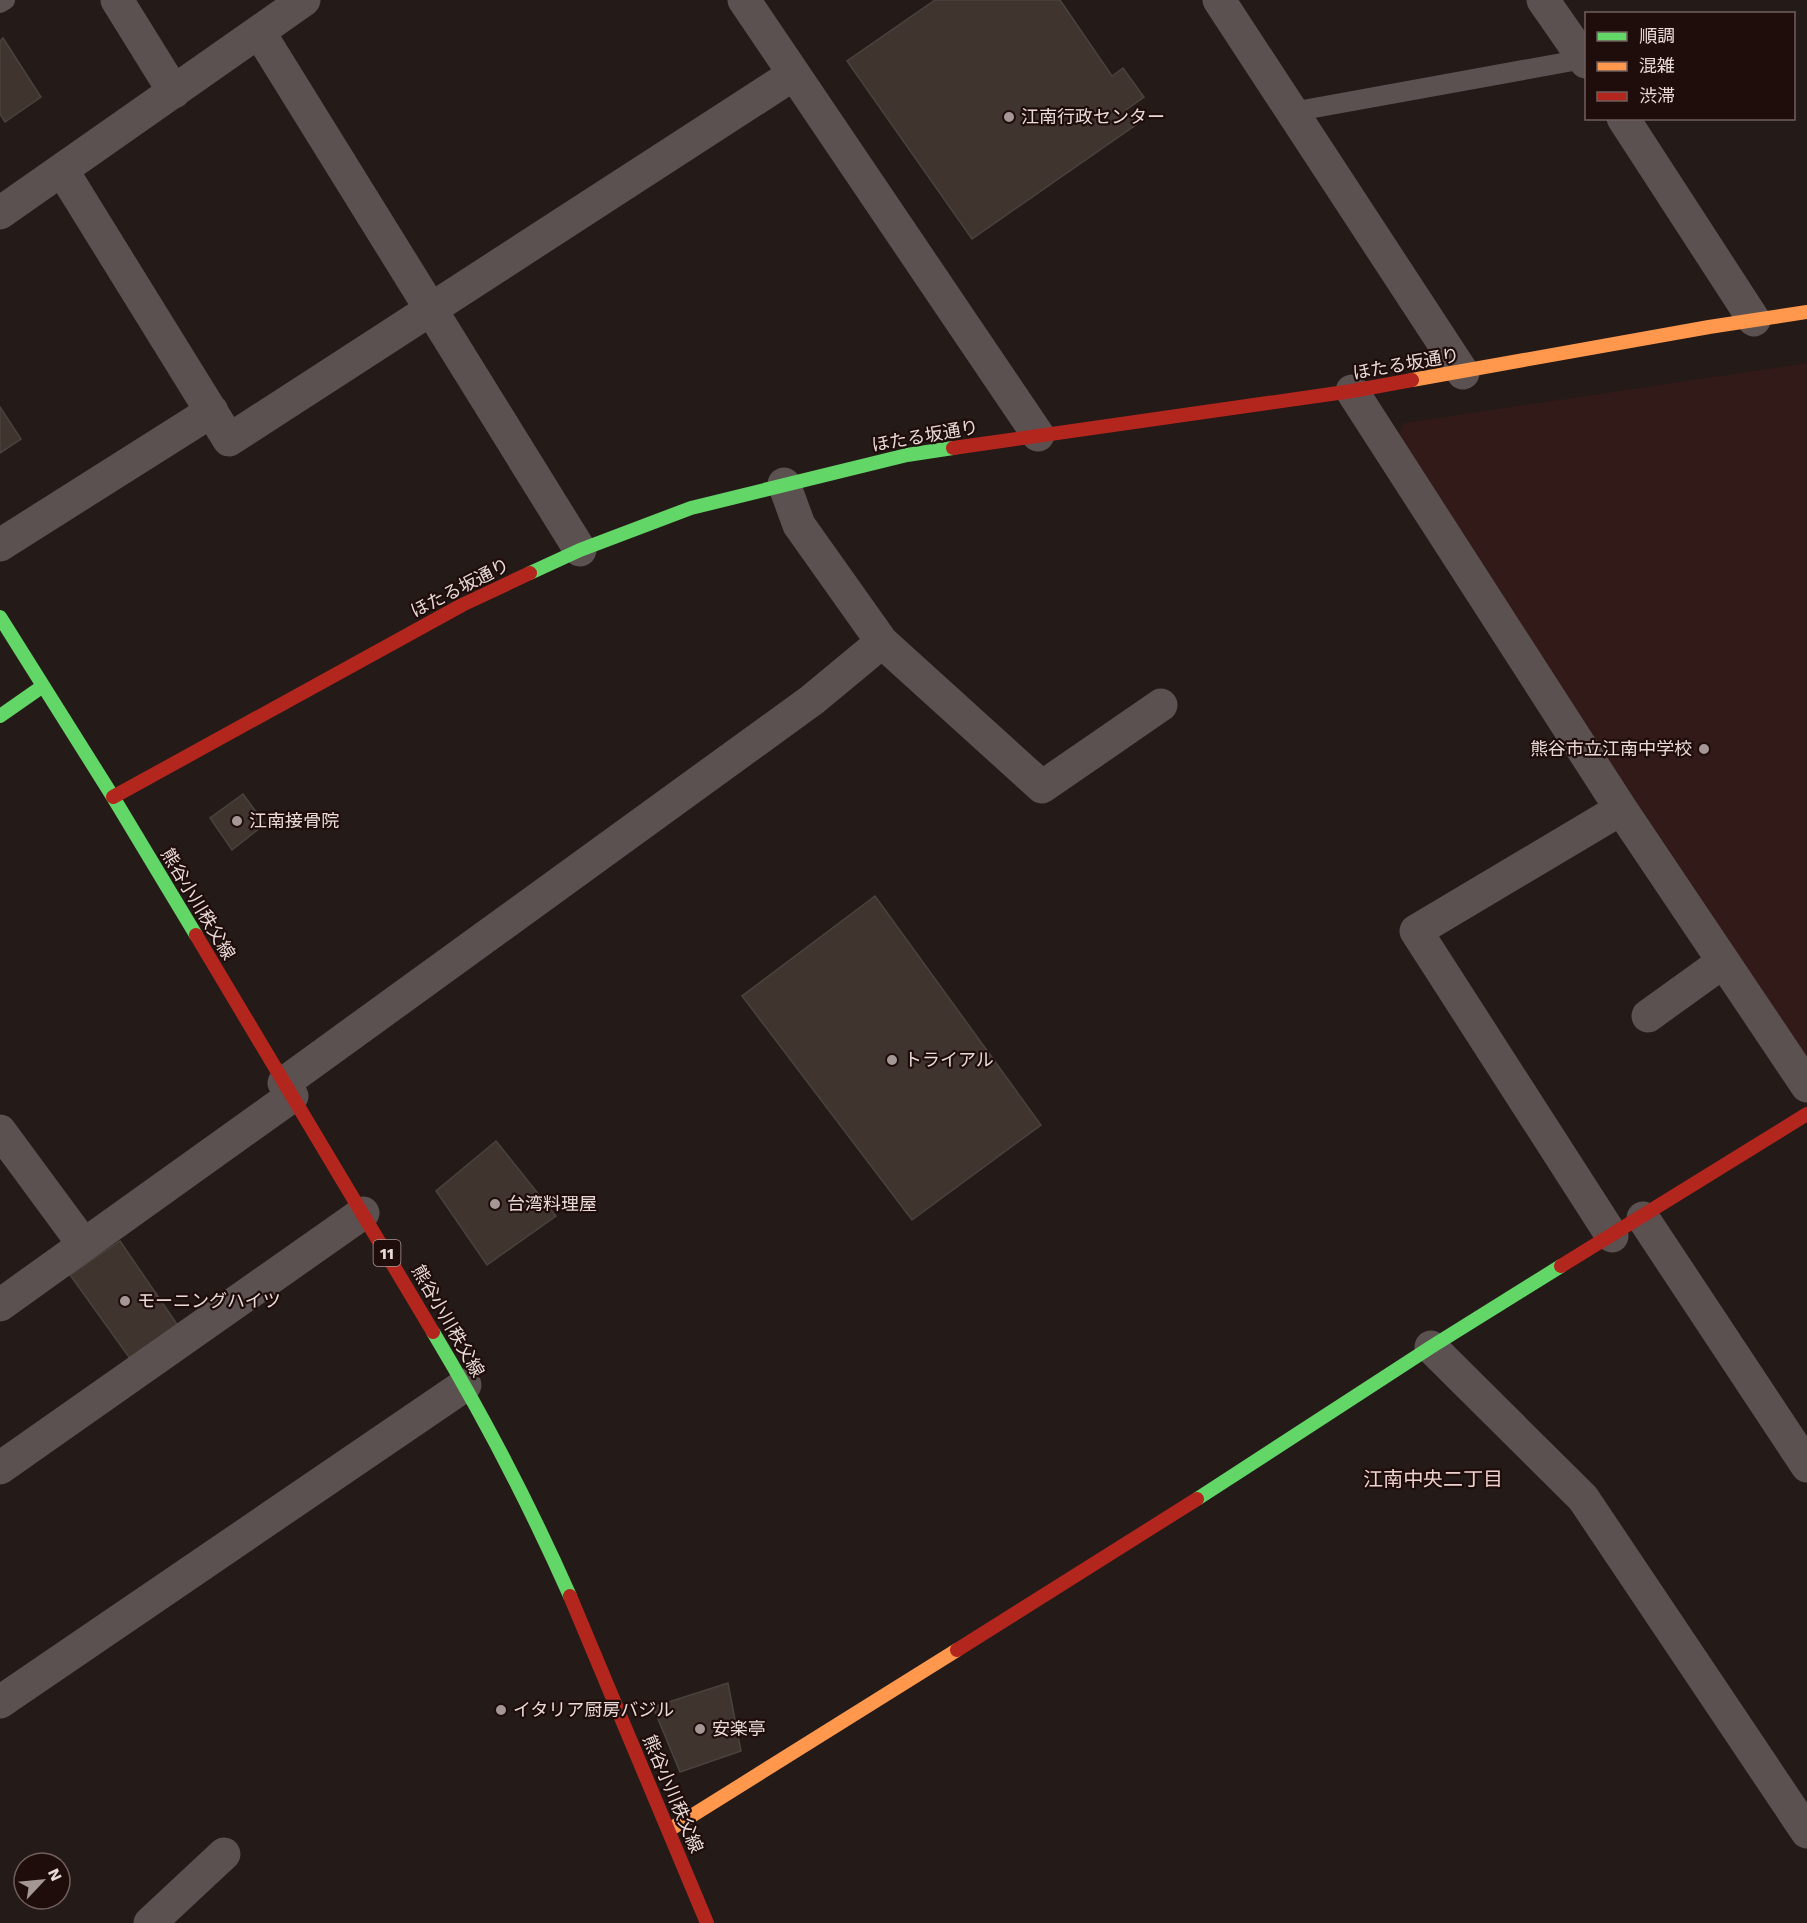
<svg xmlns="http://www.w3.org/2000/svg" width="1807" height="1923" font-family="'Work Sans','Noto Sans JP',sans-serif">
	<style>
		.built { fill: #311a17 }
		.building { fill: #40342e; stroke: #4a423e; stroke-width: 1.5 }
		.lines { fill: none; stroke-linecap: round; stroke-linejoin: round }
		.lane { stroke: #5a5150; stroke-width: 20 }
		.street { stroke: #5a5150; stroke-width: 33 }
		.fast { stroke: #63d668; stroke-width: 14 }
		.slow { stroke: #ff974d; stroke-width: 14 }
		.jam { stroke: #b3261e; stroke-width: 14 }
		.poi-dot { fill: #a49795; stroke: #1f0d0b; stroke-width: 2 }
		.labels { text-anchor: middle; stroke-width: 4.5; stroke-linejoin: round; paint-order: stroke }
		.shield { fill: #1f0d0b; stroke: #ac9c9a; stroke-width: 1.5 }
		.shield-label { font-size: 16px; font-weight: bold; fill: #e9dad8 }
		.poi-label { font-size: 18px; fill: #e9dad8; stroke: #1f0d0b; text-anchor: start }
		.street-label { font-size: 18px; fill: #e9dad8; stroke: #1f0d0b }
		.neighbourhood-label { font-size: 20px; fill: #edd1cd; stroke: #1f0d0b }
	</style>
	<rect width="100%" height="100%" fill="#241a18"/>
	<!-- built -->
	<path class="built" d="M1807,363V1058L1395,440L1404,423Z"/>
	<!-- building -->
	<path class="building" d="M935,0H1060L1112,76L1123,68L1144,97L1126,110L1137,124L972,239L847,61Z
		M3,38L41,97L5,122L0,114V41Z
		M0,407L21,439L0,453Z
		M243,794L265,824L232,850L210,818Z
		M875,896L1041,1125L912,1220L742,996Z
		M496,1141L556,1216L487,1265L436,1191Z
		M120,1241L179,1327L131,1360L70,1275Z
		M728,1683L741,1751L680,1772L653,1707Z"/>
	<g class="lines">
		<!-- lane -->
		<path class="lane" d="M0,3L5,0
			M1292,112L1584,59"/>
		<!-- street -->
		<path class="street" d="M117,0L174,92
			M744,0L1038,435
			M1219,0L1463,373
			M1543,0L1586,62
			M259,32L580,550
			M1623,118L1754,320
			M62,170L229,440L794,74
			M0,213L304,0
			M1352,391L1621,809L1807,1086
			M784,484L799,525L882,642L1042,787L1161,705
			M0,545L212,411
			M1648,1016L1723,962
			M284,1083L812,700L882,642
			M0,1131L84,1245
			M1643,1218L1807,1466
			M1612,1236L1416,931L1621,809
			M0,1305L292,1096
			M1431,1347L1583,1498L1807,1832
			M0,1468L363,1213
			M0,1702L465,1385
			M150,1923L224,1854"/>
		<!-- fast -->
		<path class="fast" d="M530,573L580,550L691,508L907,455L953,448
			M0,617L113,797L196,935
			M0,716L43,686
			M433,1332C484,1417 530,1506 570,1596
			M1197,1499L1431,1347L1561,1266"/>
		<!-- slow -->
		<path class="slow" d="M1412,380L1709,327L1807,312
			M669,1830L957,1650"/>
		<!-- jam -->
		<path class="jam" d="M953,448L1352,391L1412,380
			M113,797L462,605L530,573
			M196,935L433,1332
			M1561,1266L1807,1114
			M570,1596L707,1923
			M957,1650L1197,1499"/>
	</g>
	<!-- markers -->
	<g class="poi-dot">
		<circle cx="1009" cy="117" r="6"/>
		<circle cx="1704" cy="749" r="6"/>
		<circle cx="237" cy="821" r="6"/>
		<circle cx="892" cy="1060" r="6"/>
		<circle cx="495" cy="1204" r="6"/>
		<circle cx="125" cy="1301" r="6"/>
		<circle cx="501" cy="1710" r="6"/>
		<circle cx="700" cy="1729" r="6"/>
	</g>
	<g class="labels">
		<!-- shield labels -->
		<rect class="shield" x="373.5" y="1240" width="27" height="26" rx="4.5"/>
		<g class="shield-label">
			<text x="387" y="1259">11</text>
		</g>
		<!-- poi labels -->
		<g class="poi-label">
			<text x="1021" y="123">江南行政センター</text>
			<text x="1692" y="755" text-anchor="end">熊谷市立江南中学校</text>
			<text x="249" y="827">江南接骨院</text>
			<text x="904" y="1066">トライアル</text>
			<text x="507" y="1210">台湾料理屋</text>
			<text x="137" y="1307">モーニングハイツ</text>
			<text x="513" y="1716">イタリア厨房バジル</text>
			<text x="712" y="1735">安楽亭</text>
		</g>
		<!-- street labels -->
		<g class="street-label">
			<text transform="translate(1406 364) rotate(-10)" y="6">ほたる坂通り</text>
			<text transform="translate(925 436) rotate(-10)" y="6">ほたる坂通り</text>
			<text transform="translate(460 588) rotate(-27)" y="6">ほたる坂通り</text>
			<text transform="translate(198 904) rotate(59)" y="6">熊谷小川秩父線</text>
			<text transform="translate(448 1321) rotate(60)" y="6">熊谷小川秩父線</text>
			<text transform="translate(673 1794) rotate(67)" y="6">熊谷小川秩父線</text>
		</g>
		<!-- neighbourhood labels -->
		<g class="neighbourhood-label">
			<text x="1433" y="1486">江南中央二丁目</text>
		</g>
	</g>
	<!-- legend -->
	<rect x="1585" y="12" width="210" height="108" fill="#1f0d0b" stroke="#705f5d" stroke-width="1.5"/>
	<rect x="1597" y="32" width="30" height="9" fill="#63d668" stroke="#705f5d" stroke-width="1.5"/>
	<text x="1639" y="42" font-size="18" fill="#e9dad8">順調</text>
	<rect x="1597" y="62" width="30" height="9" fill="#ff974d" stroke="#705f5d" stroke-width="1.5"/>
	<text x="1639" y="72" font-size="18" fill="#e9dad8">混雑</text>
	<rect x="1597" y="92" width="30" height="9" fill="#b3261e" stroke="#705f5d" stroke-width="1.5"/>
	<text x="1639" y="102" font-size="18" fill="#e9dad8">渋滞</text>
	<!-- north arrow -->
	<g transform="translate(42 1881) rotate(64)"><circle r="28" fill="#1f0d0b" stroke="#705f5d" stroke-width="1.5"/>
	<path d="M0-4.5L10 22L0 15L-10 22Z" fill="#a49795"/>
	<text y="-9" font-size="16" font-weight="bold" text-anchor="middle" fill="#e9dad8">N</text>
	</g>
</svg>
